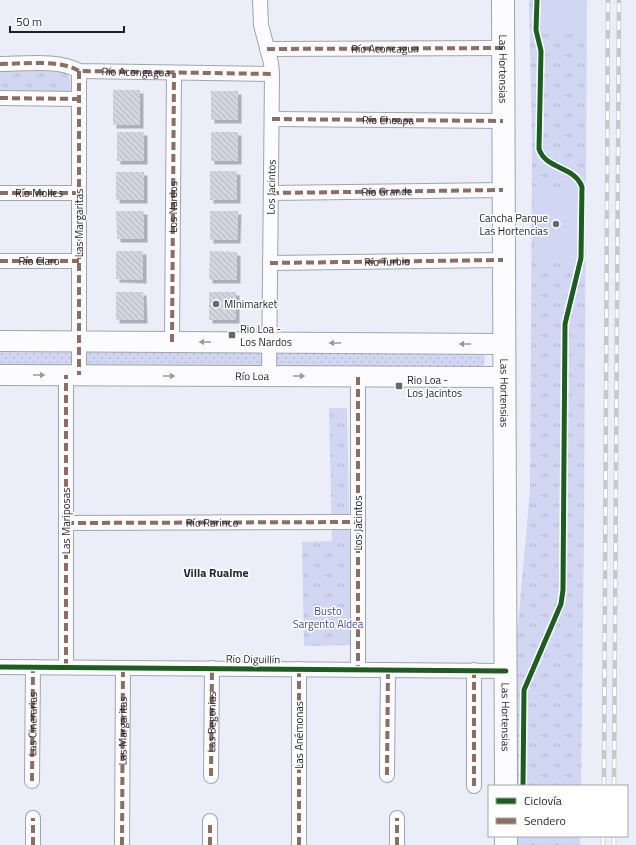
<svg xmlns="http://www.w3.org/2000/svg" width="636" height="845" font-family="'Titillium Web',sans-serif">
	<style>
		.grass { fill: url(#grass-dots) }
		.park { fill: url(#park-tufts) }
		.garden { fill: #d1d7f3 }
		.building { fill: url(#building-back-hatch); filter: url(#shadow) }
		.lines { fill: none; stroke-linecap: round; stroke-linejoin: round }
		.street-casing { stroke: #a1a4ac; stroke-width: 16 }
		.secondary-casing { stroke: #a1a4ac; stroke-width: 22 }
		.primary-casing { stroke: #a1a4ac; stroke-width: 24 }
		.street { stroke: #fcfcfe; stroke-width: 14 }
		.secondary { stroke: #fcfcfe; stroke-width: 20 }
		.primary { stroke: #fcfcfe; stroke-width: 22 }
		.rail-casing { stroke: #c7c8cb; stroke-width: 4.5 }
		.rail { stroke: #fff; stroke-width: 3; stroke-dasharray: 9; stroke-linecap: butt }
		.quiet { stroke: #8d6e63; stroke-width: 4; stroke-dasharray: 8 4; stroke-linecap: butt }
		.cycleway-casing { stroke: #fff; stroke-width: 8 }
		.cycleway { stroke: #1b5e20; stroke-width: 5 }
		.oneway { fill: #99999e }
		.poi-dot { fill: #666971; stroke: #fff; stroke-width: 1.5 }
		.labels { text-anchor: middle; stroke-width: 3; stroke-linejoin: round; paint-order: stroke }
		.street-label { font-size: 11px; fill: #1f2128; stroke: #fff }
		.poi-label { font-size: 11px; fill: #1f2128; stroke: #fff; text-anchor: start }
		.park-label { font-size: 11px; fill: #414a99; stroke: #fff }
		.neighbourhood-label { font-size: 12px; font-weight: bold; fill: #1f2128; stroke: #fff }
	</style>
	<defs>
		<pattern id="grass-dots" width="8" height="8" patternUnits="userSpaceOnUse"><rect width="8" height="8" fill="#d1d7f3"/><path d="M2 2h.1M6 6h.1" fill="none" stroke="#b3b8d0" stroke-width="1.8" stroke-linecap="round"/></pattern>
		<pattern id="park-tufts" width="24" height="20" patternUnits="userSpaceOnUse"><rect width="24" height="20" fill="#d1d7f3"/><path d="M3 7l-1-3M5 7V3M7 7l1-3M15 17l-1-3M17 17v-4M19 17l1-3" fill="none" stroke="#b3b8d0"/></pattern>
		<pattern id="building-back-hatch" width="6" height="6" patternUnits="userSpaceOnUse"><rect width="6" height="6" fill="#d2d5dd"/><path d="M-1 5l2 2M0 0l6 6M5-1l2 2" fill="none" stroke="#b4b7be"/></pattern>
		<filter id="shadow"><feDropShadow dx="3.5" dy="3.5" stdDeviation="0" flood-color="#0004"/></filter>
	</defs>
	<rect width="100%" height="100%" fill="#ebeef9"/>
	<!-- grass -->
	<path class="grass" d="M0,349L481,354L484,355L485,361L482,368H0Z"/>
	<!-- park -->
	<path class="park" d="M529,0H587L584,534L581,786H515L514,670L530,489L532,144Z
		M0,69L62,70L70,77L71,90L66,93L0,94Z
		M329,408H347L352,645L304,646L302,542L332,541Z
		M515,836H580V845H515Z"/>
	<!-- garden -->
	<path class="garden" d="M541,0H586V34H541Z
		M533,186L577,188L578,261L535,260Z"/>
	<!-- building -->
	<path class="building" d="M113,90H140V125H113Z
		M211,91H238V120H211Z
		M117,132H144V161H117Z
		M211,132H238V161H211Z
		M210,171H237V200H210Z
		M116,172H144V200H116Z
		M116,211H144V239H117Z
		M210,211H238L237,240H210Z
		M116,251H143V280L116,279Z
		M210,251L237,252V280H209Z
		M116,292H143L144,320H116Z
		M209,292H236V320H209Z"/>
	<g class="lines">
		<!-- street casing -->
		<g class="street-casing">
			<g id="street">
				<path d="M260,0L261,25L271,63L272,74L269,376"/>
				<path d="M267,49L503,48"/>
				<path id="s1" d="M0,64C22,64 60,59 79,71L272,74"/>
				<path d="M79,71V375"/>
				<path d="M0,98L79,99"/>
				<path d="M272,119L503,121"/>
				<path id="s2" d="M0,193H79"/>
				<path d="M271,193L503,190"/>
				<path d="M0,261H79"/>
				<path d="M270,263L503,260"/>
				<path id="s3" d="M172,342L174,73"/>
				<path d="M358,377V670"/>
				<path id="s4" d="M66,523L358,522"/>
				<path d="M0,667L506,671"/>
				<path d="M66,667V375"/>
				<path d="M299,669V845"/>
				<path d="M474,670V786"/>
				<path d="M387,775L388,670"/>
				<path d="M211,776L212,668"/>
				<path d="M32,781L33,667"/>
				<path d="M33,845V818"/>
				<path d="M122,845L123,668"/>
				<path d="M210,845V821"/>
				<path d="M397,845V818"/>
			</g>
		</g>
		<!-- secondary casing -->
		<g class="secondary-casing">
			<g id="secondary">
				<path d="M0,341L504,344"/>
				<path id="s5" d="M0,375L504,377"/>
			</g>
		</g>
		<!-- primary casing -->
		<g class="primary-casing">
			<g id="primary">
				<path id="s6" d="M503,0L506,786"/>
				<path d="M506,836V845"/>
			</g>
		</g>
		<!-- street -->
		<use href="#street" class="street"/>
		<!-- secondary -->
		<use href="#secondary" class="secondary"/>
		<!-- primary -->
		<use href="#primary" class="primary"/>
		<!-- rail casing -->
		<g class="rail-casing">
			<path id="rail" d="M604,786L608,0
				M614,786L619,0
				M603,845V836
				M614,845V836"/>
		</g>
		<!-- rail -->
		<use href="#rail" class="rail"/>
		<!-- quiet -->
		<g class="quiet">
			<path id="s7" d="M267,49L503,48"/>
			<path d="M0,64C22,64 60,59 79,71L272,74"/>
			<path d="M79,71V375"/>
			<path d="M0,98L79,99"/>
			<path id="s8" d="M272,119L503,121"/>
			<path d="M0,193H79"/>
			<path id="s9" d="M271,193L503,190"/>
			<path id="s10" d="M0,261H79"/>
			<path id="s11" d="M270,263L503,260"/>
			<path d="M172,342L174,73"/>
			<path d="M358,377V670"/>
			<path d="M66,523L358,522"/>
			<path d="M66,667V375"/>
			<path d="M299,669V845"/>
			<path d="M474,670V786"/>
			<path d="M387,775L388,670"/>
			<path id="s12" d="M211,776L212,668"/>
			<path id="s13" d="M32,781L33,667"/>
			<path d="M33,845V818"/>
			<path id="s14" d="M122,845L123,668"/>
			<path d="M210,845V821"/>
			<path d="M397,845V818"/>
		</g>
		<!-- cycleway casing -->
		<g class="cycleway-casing">
			<path id="cycleway" d="M0,667L506,671
				M523,786L524,690L561,604L563,590L565,324L581,258L582,187C575,166 546,170 539,149L541,51L536,30L537,0"/>
		</g>
		<!-- cycleway -->
		<use href="#cycleway" class="cycleway"/>
	</g>
	<!-- one-way arrows -->
	<defs><path id="oneway-solid" d="M-6-.8H1V-3.2L6.5 0L1 3.2V.8H-6Z"/></defs>
	<g class="oneway">
		<use href="#oneway-solid" transform="translate(205 342) rotate(-180)"/>
		<use href="#oneway-solid" transform="translate(335 343) rotate(-180)"/>
		<use href="#oneway-solid" transform="translate(465 344) rotate(-180)"/>
		<use href="#oneway-solid" transform="translate(39 375)"/>
		<use href="#oneway-solid" transform="translate(169 376)"/>
		<use href="#oneway-solid" transform="translate(299 376)"/>
	</g>
	<!-- markers -->
	<g class="poi-dot">
		<circle cx="556" cy="224" r="4"/>
		<circle cx="216" cy="304" r="4"/>
		<rect x="228" y="331" width="8" height="8" rx="2"/>
		<rect x="395" y="382" width="8" height="8" rx="2"/>
	</g>
	<g class="labels">
		<!-- street labels -->
		<g class="street-label">
			<text dy="4" stroke="none"><textPath href="#s7" startOffset="118">Río Aconcagua</textPath></text>
			<text dy="4" stroke="none"><textPath href="#s6" startOffset="69">Las Hortensias</textPath></text>
			<text dy="4" stroke="none"><textPath href="#s1" startOffset="137">Río Acongagua</textPath></text>
			<text dy="4" stroke="none"><textPath href="#s8" startOffset="116">Río Choapa</textPath></text>
			<text transform="translate(271 187) rotate(-89)" y="4">Los Jacintos</text>
			<text dy="4" stroke="none"><textPath href="#s9" startOffset="116">Río Grande</textPath></text>
			<text dy="4" stroke="none"><textPath href="#s2" startOffset="39">Río Molles</textPath></text>
			<text dy="4" stroke="none"><textPath href="#s3" startOffset="135">Los Nardos</textPath></text>
			<text transform="translate(79 223) rotate(-90)" y="4">Las Margaritas</text>
			<text dy="4" stroke="none"><textPath href="#s10" startOffset="39">Río Claro</textPath></text>
			<text dy="4" stroke="none"><textPath href="#s11" startOffset="117">Río Turbio</textPath></text>
			<text dy="4" stroke="none"><textPath href="#s5" startOffset="252">Río Loa</textPath></text>
			<text dy="4" stroke="none"><textPath href="#s6" startOffset="393">Las Hortensias</textPath></text>
			<text transform="translate(66 521) rotate(-90)" y="4">Las Mariposas</text>
			<text dy="4" stroke="none"><textPath href="#s4" startOffset="146">Río Rarinco</textPath></text>
			<text transform="translate(358 523) rotate(-90)" y="4">Los Jacintos</text>
			<text transform="translate(253 659) rotate(1)" y="4">Río Diguillín</text>
			<text dy="4" stroke="none"><textPath href="#s6" startOffset="717">Las Hortensias</textPath></text>
			<text dy="4" stroke="none"><textPath href="#s12" startOffset="54">Las Begonias</textPath></text>
			<text dy="4" stroke="none"><textPath href="#s13" startOffset="57">Las Cinerarias</textPath></text>
			<text dy="4" stroke="none"><textPath href="#s14" startOffset="114">Las Margaritas</textPath></text>
			<text transform="translate(299 735) rotate(-90)" y="4">Las Anémonas</text>
		</g>
		<!-- poi labels -->
		<g class="poi-label">
			<text x="548" y="222" text-anchor="end">Cancha Parque<tspan x="548" dy="13">Las Hortencias</tspan></text>
			<text x="224" y="308">MInimarket</text>
			<text x="240" y="333">Rio Loa -<tspan x="240" dy="13">Los Nardos</tspan></text>
			<text x="407" y="384">Rio Loa -<tspan x="407" dy="13">Los Jacintos</tspan></text>
		</g>
		<!-- park labels -->
		<g class="park-label">
			<text x="328" y="615">Busto<tspan x="328" dy="13">Sargento Aldea</tspan></text>
		</g>
		<!-- neighbourhood labels -->
		<g class="neighbourhood-label">
			<text x="216" y="577">Villa Rualme</text>
		</g>
	</g>
	<!-- legend -->
	<rect x="488" y="785" width="140" height="52" fill="#ffffff" stroke="#a5a6a9"/>
	<rect x="496" y="798" width="20" height="6" fill="#1b5e20" stroke="#a5a6a9"/>
	<text x="524" y="805" font-size="12" fill="#1f2128">Ciclovía</text>
	<rect x="496" y="818" width="20" height="6" fill="#8d6e63" stroke="#a5a6a9"/>
	<text x="524" y="825" font-size="12" fill="#1f2128">Sendero</text>
	<!-- scale -->
	<path d="M10 26v6h114v-6" fill="none" stroke="#1f2128" stroke-width="2"/>
	<text x="16" y="26" font-size="12" fill="#1f2128" stroke="#ffffff" stroke-width="3" paint-order="stroke">50 m</text>
</svg>
